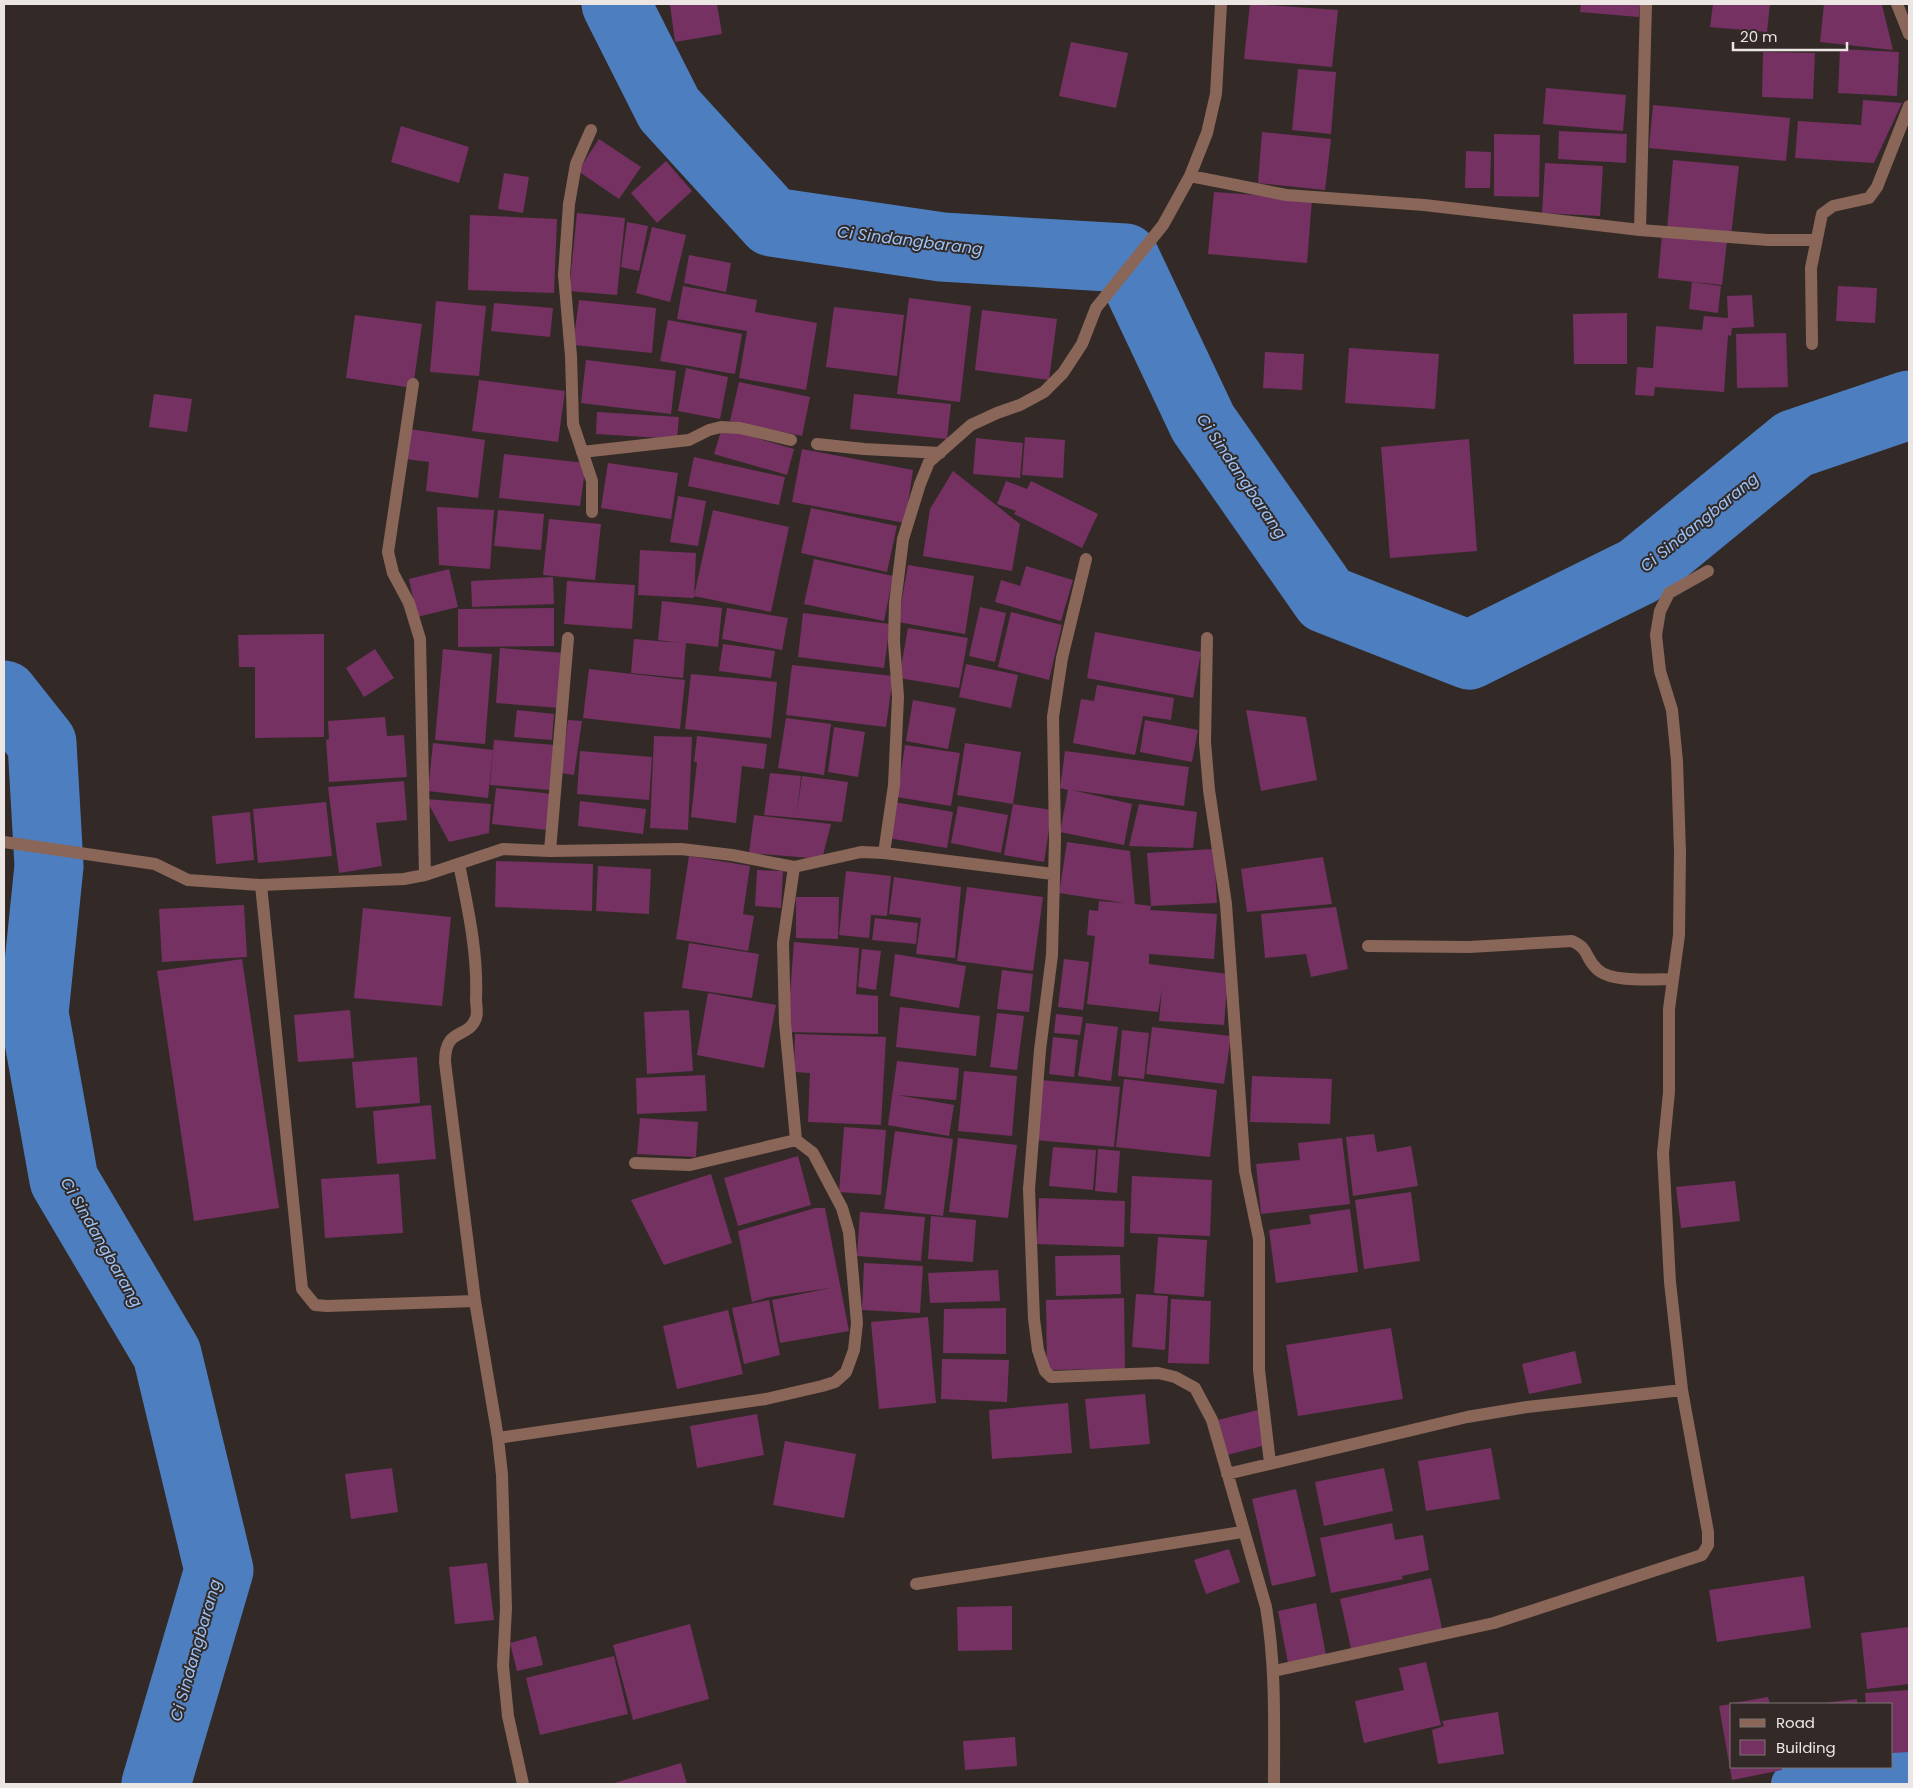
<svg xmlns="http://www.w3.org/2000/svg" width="1913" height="1788" font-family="Poppins,sans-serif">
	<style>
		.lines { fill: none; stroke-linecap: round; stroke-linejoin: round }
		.canal { stroke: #4d7fc0; stroke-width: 40 }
		.river { stroke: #4d7fc0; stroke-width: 69 }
		.building { fill: #753162 }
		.minor { stroke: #896657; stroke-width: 12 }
		.labels { text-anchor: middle; stroke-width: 4; stroke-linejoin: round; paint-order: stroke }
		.water-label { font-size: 16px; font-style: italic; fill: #9ac2f6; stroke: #332a27 }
	</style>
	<rect width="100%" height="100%" fill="#332a27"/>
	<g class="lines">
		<!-- canal -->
		<path class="canal" d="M1791,1784L1872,1768H1909"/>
		<!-- river -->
		<path class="river" d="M616,4L669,109L772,222L942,247L1125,258L1203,423L1326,599L1469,655L1639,571L1794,444L1909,405
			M4,695L42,743L49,866L34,1013L64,1180L167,1354L219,1570L156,1784"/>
	</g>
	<!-- building -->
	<path class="building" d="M670,4H717L722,34L675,42Z
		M1250,4L1338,10L1332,67L1244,59Z
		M1581,4H1640L1639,17L1580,12Z
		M1713,4H1770L1767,32L1710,27Z
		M1824,4L1882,5L1893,50L1820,42Z
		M1071,42L1128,53L1116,108L1059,96Z
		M1840,49L1899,52L1897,96L1838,93Z
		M1763,52L1815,53L1813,99L1762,97Z
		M1298,69L1336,72L1331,134L1292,130Z
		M1546,88L1626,95L1623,131L1543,124Z
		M1863,100L1902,103L1874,163L1795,158L1798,121L1861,125Z
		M1653,105L1790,118L1786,161L1649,148Z
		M401,126L469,147L459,183L391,162Z
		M1559,131L1627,134L1626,163L1558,159Z
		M1262,132L1331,139L1325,190L1258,183Z
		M1494,134L1540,135L1539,197L1494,196Z
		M599,139L641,167L619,199L578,171Z
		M1466,151L1491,152L1490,188H1465Z
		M1673,160L1739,166L1731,236L1667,230Z
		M666,161L692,191L657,223L631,193Z
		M1545,163L1603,166L1600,216L1542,213Z
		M504,173L529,177L523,213L498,209Z
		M1214,192L1312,199L1307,263L1208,254Z
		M577,213L625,218L617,295L569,291Z
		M470,215L557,219L554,293L468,290Z
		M627,222L648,226L639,271L621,267Z
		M652,227L686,235L670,302L636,293Z
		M1662,235L1727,241L1722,285L1658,278Z
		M689,255L731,263L726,292L684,283Z
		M1692,282L1721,286L1718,313L1689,309Z
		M683,286L757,300L755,312L817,323L806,390L739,378L747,331L677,319Z
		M1838,286L1877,288L1875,323L1836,321Z
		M1752,295L1754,327L1732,328L1731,336L1728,335L1724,392L1655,387L1654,396L1635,395L1637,367L1653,368L1656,326L1702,330L1704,316L1728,318L1727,296Z
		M909,298L971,306L960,402L897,394Z
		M579,300L656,308L652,353L573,345Z
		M436,301L486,306L479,376L430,372Z
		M494,303L553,308L550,337L491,331Z
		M834,307L904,315L897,376L826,367Z
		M982,310L1057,319L1049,380L975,370Z
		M1627,313V364H1574L1573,314Z
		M355,315L422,324L413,388L346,378Z
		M668,320L742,334L735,374L660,361Z
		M1786,333L1788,387L1737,388L1736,334Z
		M1349,348L1439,354L1435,409L1345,403Z
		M1265,352L1304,354L1302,390L1263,388Z
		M586,360L676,371L671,414L581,403Z
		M686,368L728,377L720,419L678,411Z
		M479,380L565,391L558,442L472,431Z
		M739,382L810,397L802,436L730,421Z
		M154,394L192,399L187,432L149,427Z
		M854,394L951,404L947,439L850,429Z
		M597,412L679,417L677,439L596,434Z
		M722,428L794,449L787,475L714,454Z
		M409,429L485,440L478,498L426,491L429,462L406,459Z
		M1025,437L1065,440L1063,478L1022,475Z
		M976,438L1023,443L1020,478L973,474Z
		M1469,439L1477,551L1390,558L1381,447Z
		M802,449L913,470L905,523L792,502Z
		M504,454L586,463L580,506L499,498Z
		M694,457L785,477L779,505L688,486Z
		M608,463L678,473L671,519L601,508Z
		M953,471L1020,524L1012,571L923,556L930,509Z
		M1006,481L1027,489L1031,481L1098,514L1082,548L1014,514L1016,511L997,504Z
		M678,496L706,501L698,546L670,542Z
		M437,507L494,510L490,569L439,565Z
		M811,508L897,526L887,572L801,553Z
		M498,510L544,514L541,550L494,546Z
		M713,510L789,527L771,612L694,596Z
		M549,519L601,524L595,580L543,575Z
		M640,550L696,553L694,598L638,595Z
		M814,559L893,576L884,621L804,604Z
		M908,565L974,576L965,634L898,622Z
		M1026,566L1073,580L1061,621L995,602L1001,580L1020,586Z
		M449,569L458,607L417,617L409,579Z
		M553,577L554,604L472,607L471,581Z
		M567,581L635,585L632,629L564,624Z
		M662,601L722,608L718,647L686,643L683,678L631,673L634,639L681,643L658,640Z
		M980,607L1006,613L995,662L969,656Z
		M554,608V646L458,647V609Z
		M727,608L788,618L782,650L722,639Z
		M1011,612L1062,625L1049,680L998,667Z
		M803,613L890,624L884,668L798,657Z
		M908,628L968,638L959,688L899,678Z
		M1095,632L1201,652L1193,698L1087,678Z
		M324,634V737L255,738V667H239L238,635Z
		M723,644L775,651L771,678L719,671Z
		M500,648L564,653L560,708L496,703Z
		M375,649L394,678L364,697L346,668Z
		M443,649L492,654L485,744L435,740Z
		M966,664L1018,675L1011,708L959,697Z
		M792,665L893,676L886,727L786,715Z
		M589,669L685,680L680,729L583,718Z
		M691,674L777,682L771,738L685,729Z
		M1097,685L1174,698L1171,720L1143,716L1135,755L1073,743L1081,699L1094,701Z
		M913,700L956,708L948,749L906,741Z
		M517,710L554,714L552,740L514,737Z
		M1246,710L1306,717L1317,780L1261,791Z
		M385,717L387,736L404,735L407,777L329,782L326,740L329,739L328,721Z
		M786,718L831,724L824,775L778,768Z
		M568,720L582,721L574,775L561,773Z
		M1145,720L1198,730L1192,762L1140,752Z
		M834,727L865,732L858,777L828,772Z
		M654,736L692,737L688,830L650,828Z
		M697,736L767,744L764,769L742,766L736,823L691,817L697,762H694Z
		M494,740L555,745L551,790L490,785Z
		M433,743L493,750L488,798L428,791Z
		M965,743L1021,752L1013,804L957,795Z
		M905,745L960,753L951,806L897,797Z
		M580,751L652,757L649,800L577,794Z
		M1065,751L1189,767L1184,806L1072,790L1132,804L1124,845L1060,832L1068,790L1060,788Z
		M770,773L801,776L797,813L802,776L848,782L842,822L764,815Z
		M404,781L407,820L376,823L382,866L339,873L328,787Z
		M496,788L553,794L548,830L492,824Z
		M426,799L491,804L489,833L449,842Z
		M580,801L646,809L643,834L578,826Z
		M326,802L332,856L258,863L253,809Z
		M894,802L953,812L947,848L888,838Z
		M1013,804L1052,810L1044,862L1004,855Z
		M1139,804L1197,812L1193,848L1129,846Z
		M958,806L1008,815L1001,853L951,843Z
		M250,812L254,860L216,864L212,816Z
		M754,815L831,824L822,859L749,853Z
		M1067,842L1130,851L1135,904L1151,906L1147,853L1214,849L1217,903L1151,906L1150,910L1217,914L1214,959L1149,954V964L1228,974L1224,1025L1159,1021L1162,989L1158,1012L1087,1004L1095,936L1087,935L1089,910L1098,911L1099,901L1125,903L1059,893Z
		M689,856L750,866L743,914L754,916L748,951L676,939Z
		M1323,857L1332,904L1247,912L1241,869Z
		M496,861L593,864L592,911L495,907Z
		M598,866L651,869L649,914L596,911Z
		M757,870L783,871L781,908L755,906Z
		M846,871L891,876L887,916L871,915L869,938L839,935Z
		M894,877L961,887L955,958L916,954L921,918L889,914Z
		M967,887L1043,897L1033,971L957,961Z
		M796,897H839L838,939L796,938Z
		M244,905L247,957L162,962L159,909Z
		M1336,907L1348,969L1311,977L1306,954L1265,958L1261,914Z
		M363,908L451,917L442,1006L354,998Z
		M875,918L918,923L916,944L872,940Z
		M794,942L859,948L856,994L878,996V1034L787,1032Z
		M689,943L759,954L752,998L682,988Z
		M862,949L881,951L876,990L858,987Z
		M895,954L966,966L959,1008L890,996Z
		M242,959L279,1208L194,1221L157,971Z
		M1064,959L1089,962L1083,1010L1058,1007Z
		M1002,970L1033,974L1029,1012L997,1009Z
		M708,993L776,1005L764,1068L697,1055Z
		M900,1007L980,1016L976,1056L896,1047Z
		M350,1010L354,1058L298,1062L294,1015Z
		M689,1010L693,1071L647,1074L644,1012Z
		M997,1013L1024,1016L1017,1070L990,1067Z
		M1056,1014L1083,1017L1080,1035L1054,1033Z
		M1086,1023L1118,1027L1111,1081L1078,1076Z
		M1152,1027L1231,1036L1224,1084L1146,1074Z
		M1122,1030L1149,1033L1144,1079L1118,1076Z
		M795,1034L886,1037L881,1125L808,1122L810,1073L794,1072Z
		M1053,1037L1078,1040L1074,1077L1049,1074Z
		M417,1057L420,1103L356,1108L352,1062Z
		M897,1061L959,1068L956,1100L897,1095L954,1105L949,1136L888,1125Z
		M964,1071L1017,1076L1012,1136L958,1131Z
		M705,1075L707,1111L637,1114L636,1078Z
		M1252,1076L1332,1079L1330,1124L1250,1122Z
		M1124,1079L1217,1090L1210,1157L1116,1147Z
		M1041,1080L1120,1087L1114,1147L1035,1140Z
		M431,1105L436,1159L377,1164L373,1111Z
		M640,1118L698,1122L696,1157L637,1154Z
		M844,1127L886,1130L881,1195L839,1192Z
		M895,1131L953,1139L943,1216L884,1209Z
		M1374,1134L1377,1152L1411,1146L1418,1186L1353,1196L1346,1137Z
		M958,1138L1017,1145L1008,1218L949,1212Z
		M1342,1138L1350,1204L1261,1214L1256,1164L1300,1160L1298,1143Z
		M1053,1147L1096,1150L1093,1190L1049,1186Z
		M1098,1149L1120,1151L1117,1193L1095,1191Z
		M798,1156L811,1205L738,1226L724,1178Z
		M399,1174L403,1233L325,1238L321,1179Z
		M711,1174L732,1243L664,1265L631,1200Z
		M1132,1176L1212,1180L1210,1236L1130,1233Z
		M1735,1181L1740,1221L1681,1228L1676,1187Z
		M1411,1192L1420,1261L1364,1269L1355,1200Z
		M1039,1198L1125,1201L1124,1247L1037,1244Z
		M815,1208H825L849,1331L780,1343L772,1300L830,1288L769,1297L752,1302L738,1231Z
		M1350,1209L1358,1272L1276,1283L1269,1230L1311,1224L1309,1215Z
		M860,1212L925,1217L921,1261L857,1256Z
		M931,1216L976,1220L973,1262L928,1259Z
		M1158,1237L1207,1240L1204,1297L1154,1293Z
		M1120,1255L1121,1294L1056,1296L1055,1256Z
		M864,1263L923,1266L920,1313L862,1310Z
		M998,1270L1000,1301L930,1303L928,1273Z
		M1136,1294L1168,1296L1165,1350L1132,1347Z
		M1124,1298L1125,1369L1047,1370L1046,1300Z
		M1171,1299L1211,1301L1209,1364L1168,1363Z
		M769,1300L780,1355L744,1364L732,1308Z
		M1006,1308V1354L943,1353L944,1309Z
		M728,1310L743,1374L677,1389L663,1326Z
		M928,1317L936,1403L879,1409L871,1322Z
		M1391,1328L1403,1399L1298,1416L1286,1345Z
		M1575,1351L1582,1383L1529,1394L1522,1364Z
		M942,1359L1009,1360L1007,1402L941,1399Z
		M1145,1394L1150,1444L1090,1449L1085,1399Z
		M1068,1403L1072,1453L992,1459L989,1410Z
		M1258,1410L1266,1445L1227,1455L1218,1420Z
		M757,1414L764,1455L697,1468L690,1426Z
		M785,1441L856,1454L844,1518L773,1505Z
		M1491,1448L1500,1499L1426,1511L1418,1461Z
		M392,1468L398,1512L351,1519L345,1474Z
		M1384,1468L1393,1511L1324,1526L1315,1482Z
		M1296,1489L1316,1576L1272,1586L1252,1499Z
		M1392,1523L1395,1540L1423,1535L1429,1570L1402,1576L1403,1579L1331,1593L1320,1538Z
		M1229,1549L1240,1582L1206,1594L1194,1560Z
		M487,1563L494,1620L455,1624L449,1567Z
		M1804,1576L1811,1628L1717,1642L1709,1590Z
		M1431,1578L1443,1633L1352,1653L1340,1599Z
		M1316,1603L1326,1655L1288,1663L1278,1611Z
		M1012,1606V1650L958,1651L957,1607Z
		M690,1624L709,1699L633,1720L613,1645Z
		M1909,1627V1684L1867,1689L1861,1633Z
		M536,1636L543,1665L517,1671L510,1643Z
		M614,1656L628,1714L540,1735L526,1678Z
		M1426,1662L1441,1725L1364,1743L1355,1701L1404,1690L1399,1668Z
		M1909,1690V1752L1892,1753V1704H1866L1865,1693Z
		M1768,1697L1770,1704H1733V1703Z
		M1857,1699V1704H1823V1703Z
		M1732,1704V1767H1782V1770L1732,1780L1719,1706Z
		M1498,1712L1504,1754L1438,1764L1432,1730L1444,1726L1442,1721Z
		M1015,1737L1017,1766L965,1770L963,1741Z
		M681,1763L687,1784H611Z"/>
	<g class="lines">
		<!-- minor -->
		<path class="minor" d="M1897,4L1909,34
			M591,130L576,164L569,204L564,275L571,356L573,424L592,481V512
			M1190,176L1286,195L1424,205L1640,230L1768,240H1816
			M1640,230L1646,4
			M1812,344L1811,268L1822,214L1833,206L1869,198L1877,187L1909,106
			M413,384L388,552L393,573L409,603L420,639L425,875
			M817,444L864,449L940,453
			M582,452L689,440L709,430L721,427L740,428L791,440
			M1086,559L1062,658L1053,717L1055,839L1052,955L1040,1050L1029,1189L1034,1319L1038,1350L1045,1371L1051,1377L1158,1373L1175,1377L1195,1388L1212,1420L1266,1607C1276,1666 1274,1725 1274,1784
			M1207,638L1205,742L1209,790L1226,904L1245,1171L1259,1239V1370L1270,1463
			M4,842L155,864L188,880L261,885L404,879L425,875L503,849L550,851L681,849L732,855L794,867L861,852L884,853L1053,874
			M550,851L568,638
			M884,853L894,785L898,697L894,642L895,603L903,539L920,484L929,462L971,425L997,413L1020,405L1044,392L1063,373L1082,344L1096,308L1163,225L1190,176L1207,133L1216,94L1221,4
			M459,864C468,909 478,953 476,999C476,1004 478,1013 476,1018C468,1040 445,1026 445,1062L475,1301L498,1438L502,1475L506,1608L503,1666L508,1716L523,1784
			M261,885L302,1289L315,1305L327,1306L475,1301
			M1368,946L1469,947L1572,941C1590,949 1584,957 1597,969C1610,983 1654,979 1673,979
			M635,1163L690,1165L796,1140
			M498,1438L766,1399L822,1386L835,1382L846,1372L854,1350L857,1323L849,1232L842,1208L813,1153L796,1140L785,1023L783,943L794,867
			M1227,1474L1467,1417L1527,1407L1682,1390
			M916,1584L1242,1532
			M1274,1671L1494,1623L1702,1555L1708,1545V1532L1682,1390L1670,1282L1663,1153L1669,1092V1009L1679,935L1680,852L1677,761L1672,710L1660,671L1656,635L1660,611L1669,593L1708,571"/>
	</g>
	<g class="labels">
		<!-- water labels -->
		<g class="water-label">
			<text transform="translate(910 240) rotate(7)" y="6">Ci Sindangbarang</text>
			<text transform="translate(1242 476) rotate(56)" y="6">Ci Sindangbarang</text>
			<text transform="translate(1699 522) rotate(-39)" y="6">Ci Sindangbarang</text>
			<text transform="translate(102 1242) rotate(60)" y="6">Ci Sindangbarang</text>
			<text transform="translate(195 1650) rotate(-74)" y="6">Ci Sindangbarang</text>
		</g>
	</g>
	<!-- border -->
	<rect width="1913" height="1788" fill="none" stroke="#ebe6e4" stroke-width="10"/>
	<!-- legend -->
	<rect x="1730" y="1703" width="162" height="65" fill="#332a27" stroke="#7d7573"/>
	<rect x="1740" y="1719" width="25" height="8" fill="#896657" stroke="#7d7573"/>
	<text x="1776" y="1728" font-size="15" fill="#ebe6e4">Road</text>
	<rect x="1740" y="1740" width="25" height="15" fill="#753162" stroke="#7d7573"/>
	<text x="1776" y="1753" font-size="15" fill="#ebe6e4">Building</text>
	<!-- scale -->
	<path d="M1733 42v8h114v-8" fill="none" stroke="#ebe6e4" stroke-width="2.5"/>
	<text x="1740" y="42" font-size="15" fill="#ebe6e4" stroke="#332a27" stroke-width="4" paint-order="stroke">20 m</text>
</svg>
